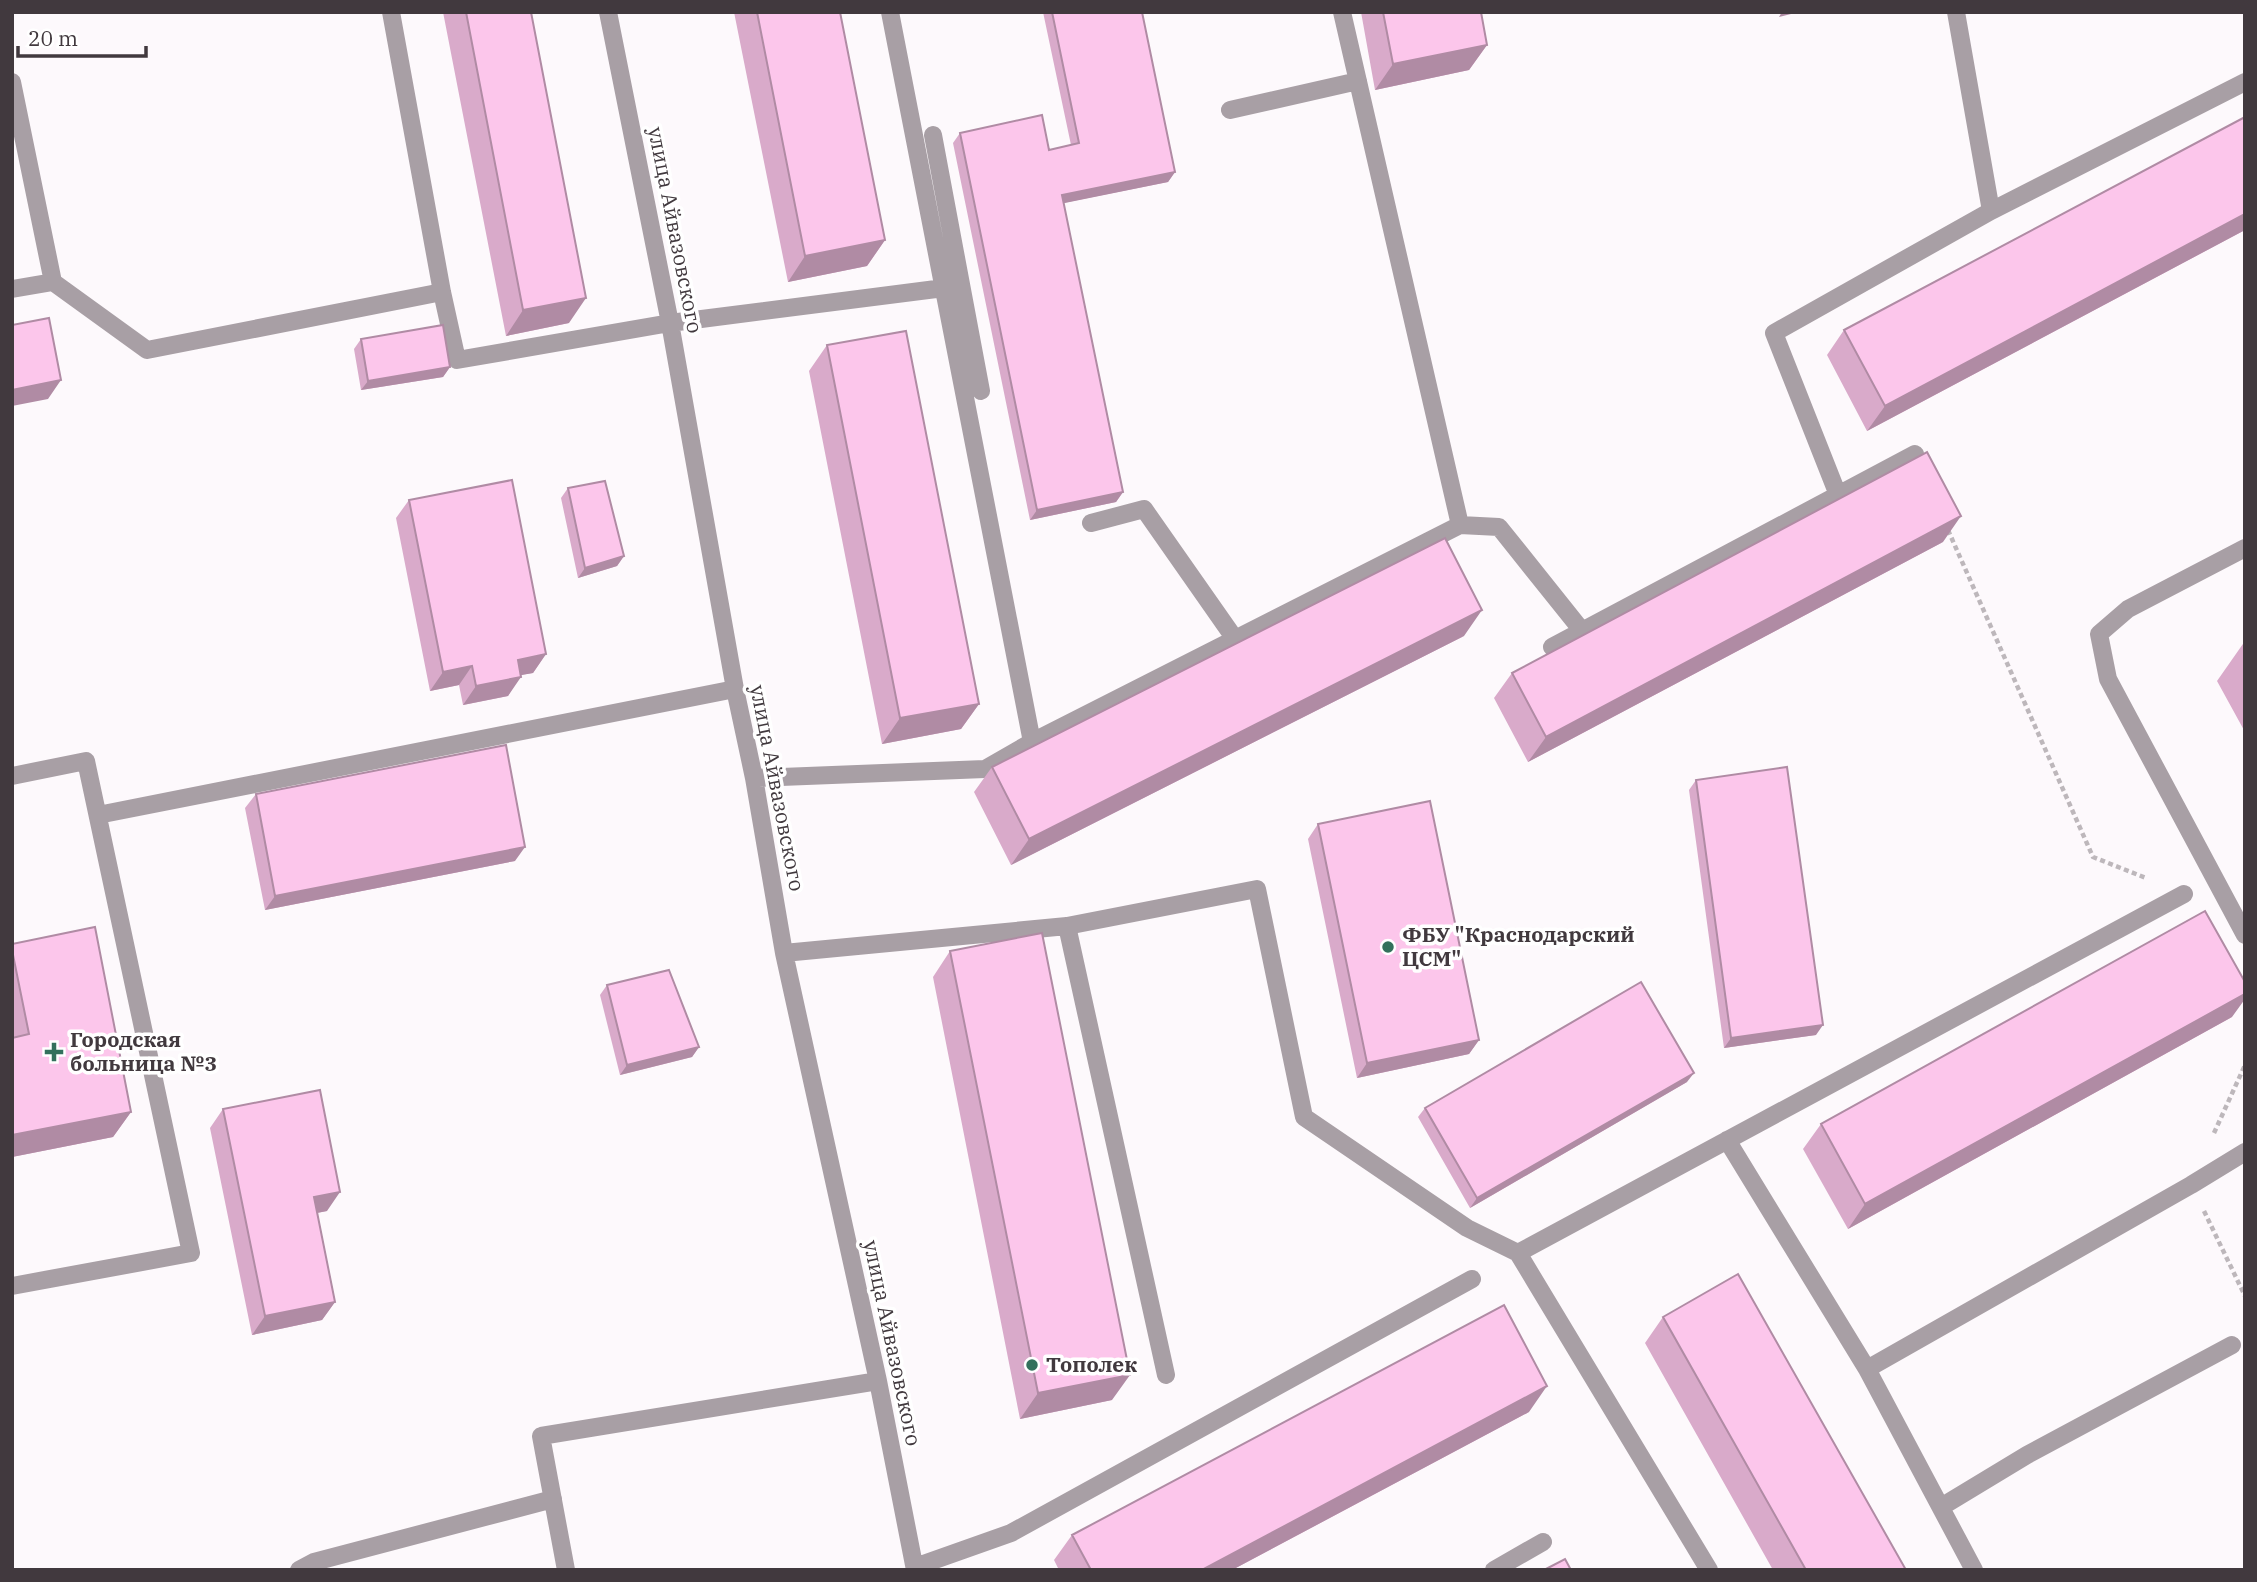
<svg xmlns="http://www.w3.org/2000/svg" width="2257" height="1582" font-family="'IBM Plex Serif',serif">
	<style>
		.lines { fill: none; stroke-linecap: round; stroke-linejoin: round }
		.path { stroke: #bdb7bb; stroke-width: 4.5; stroke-dasharray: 5 3.5; stroke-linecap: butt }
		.minor { stroke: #a89fa5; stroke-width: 18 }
		.wall { fill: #d9aaca }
		.shaded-wall { fill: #b08ba4 }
		.building { fill: #fcc6eb; stroke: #b08ba4; stroke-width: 2 }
		.poi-dot { fill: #33705c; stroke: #fff; stroke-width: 2.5 }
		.labels { text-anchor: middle; stroke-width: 7; stroke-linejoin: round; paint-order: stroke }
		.street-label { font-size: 21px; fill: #41393e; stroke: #fff }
		.poi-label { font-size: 21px; font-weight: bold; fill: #41393e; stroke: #fff; text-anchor: start }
	</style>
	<rect width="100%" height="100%" fill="#fdf9fc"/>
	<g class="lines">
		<!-- path -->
		<path class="path" d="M1948,530L2093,857L2146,878
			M2214,1133L2245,1065
			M2204,1211L2245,1296"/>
		<!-- minor -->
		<path class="minor" d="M391,12L442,292L457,360L670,323L944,288
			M608,12L670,323L735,689L754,778L784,953L878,1381L915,1570
			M890,12L1032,742
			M1342,12L1460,525
			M12,82L53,282L147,350L442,292
			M1230,110L1358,81
			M933,135L981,391
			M1991,211L2245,82
			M12,289L53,282
			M1838,495L1774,333L1991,211L1956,12
			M1091,523L1144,509L1235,639
			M2245,548L2128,609L2099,634L2108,679L2245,935
			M1552,647L1915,454
			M12,776L86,761L191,1253L12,1286
			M754,778L985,769L1032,742L1460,525L1499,527L1583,632
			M98,815L735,689
			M1067,926L1166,1375
			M784,953L1067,926L1257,889L1304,1117L1467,1228L1518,1253L1709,1570
			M1727,1140L1867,1369L1974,1570
			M1518,1253L2184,894
			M1867,1369L2191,1185L2245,1152
			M1941,1507L2027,1455L2232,1345
			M915,1567L1011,1533L1472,1279
			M299,1570L314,1562L553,1499
			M566,1570L541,1436L878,1381
			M1494,1570L1543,1542"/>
	</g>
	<!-- wall -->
	<path class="wall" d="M443,12H531L569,323L506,336Z
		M734,12H840L885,240L867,266L788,282Z
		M1043,12H1142L1175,172L1168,182L1063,203L1123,492L1116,502L1030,520L953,143L960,133L1049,150L1071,145Z
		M1361,12H1481L1487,45L1469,70L1375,90Z
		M2245,117V230L1867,431L1827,355L1844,330Z
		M361,339L450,367L443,377L361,390L354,349Z
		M827,345L979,704L961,729L882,744L809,371Z
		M568,488L624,556L617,566L578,578L561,498Z
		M409,500L546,654L533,673L520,675L508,696L463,705L459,685L430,691L396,518Z
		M1943,542L1528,762L1494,698L1512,673Z
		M1464,636L1011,865L974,792L992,767Z
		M2245,641V732L2217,681Z
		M1696,780L1816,1035L1724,1048L1689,790Z
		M256,794L515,861L265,910L245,808Z
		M1318,824L1479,1040L1469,1054L1357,1078L1308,839Z
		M12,944L131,1112L113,1137L12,1157Z
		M950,951L1112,1400L1020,1419L933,977Z
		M607,985L699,1047L692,1057L620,1075L600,995Z
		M2232,1017L1848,1229L1803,1149L1821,1124Z
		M1687,1082L1470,1208L1418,1117L1425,1108Z
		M223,1109L327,1211L317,1213L335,1302L322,1320L252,1335L210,1128Z
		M1663,1317L1906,1570H1773L1645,1343Z
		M1529,1412L1232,1570H1059L1054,1560L1072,1535Z"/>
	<!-- shaded-wall -->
	<path class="shaded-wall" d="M1782,12H1799L1779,17Z
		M1487,45L1469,70L1375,90L1393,64Z
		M1175,172L1168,182L1055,205L1062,195Z
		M2245,214V230L1867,431L1885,406Z
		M885,240L867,266L788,282L805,256Z
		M586,298L569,323L506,336L523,310Z
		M450,367L443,377L361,390L368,381Z
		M61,380L48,399L12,406V390Z
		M1123,492L1116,502L1030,520L1037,510Z
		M1961,516L1943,542L1528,762L1546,737Z
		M624,556L617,566L578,578L585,568Z
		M1482,610L1464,636L1011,865L1029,839Z
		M546,654L533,673L505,678L518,660Z
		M472,666L459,685L430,691L443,672Z
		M521,677L508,696L463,705L476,686Z
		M979,704L961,729L882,744L900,718Z
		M525,847L515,861L265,910L275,896Z
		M2245,994V999L2232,1017L1848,1229L1865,1204Z
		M1823,1025L1816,1035L1724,1048L1731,1038Z
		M1479,1040L1469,1054L1357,1078L1367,1063Z
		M699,1047L692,1057L620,1075L627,1065Z
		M1694,1073L1687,1082L1470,1208L1477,1198Z
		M131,1112L113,1137L12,1157V1135Z
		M340,1192L327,1211L301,1216L314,1197Z
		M335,1302L322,1320L252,1335L265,1316Z
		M1130,1375L1112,1400L1020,1419L1038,1393Z
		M1547,1386L1529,1412L1232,1570H1202Z"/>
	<!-- building -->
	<path class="building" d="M466,12H531L586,298L523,310Z
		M757,12H840L885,240L805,256Z
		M1052,12H1142L1175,172L1062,195L1123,492L1037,510L960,133L1042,115L1049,150L1079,143Z
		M1383,12H1481L1487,45L1393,64Z
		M2245,117V214L1885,406L1844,330Z
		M49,318L61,380L12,390V325Z
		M443,325L450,367L368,381L361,339Z
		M906,331L979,704L900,718L827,345Z
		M1927,452L1961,516L1546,737L1512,673Z
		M512,480L546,654L518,660L521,677L476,686L472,666L443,672L409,500Z
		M605,481L624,556L585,568L568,488Z
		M1445,538L1482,610L1029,839L992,767Z
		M506,745L525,847L275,896L256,794Z
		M1787,767L1823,1025L1731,1038L1696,780Z
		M1430,801L1479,1040L1367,1063L1318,824Z
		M2205,911L2245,982V994L1865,1204L1821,1124Z
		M95,927L131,1112L12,1135V1038L29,1034L12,950V944Z
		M1042,933L1130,1375L1038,1393L950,951Z
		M669,970L699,1047L627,1065L607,985Z
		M1641,982L1694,1073L1477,1198L1425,1108Z
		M320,1090L340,1192L314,1197L335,1302L265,1316L223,1109Z
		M1738,1274L1906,1570H1806L1663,1317Z
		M1504,1305L1547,1386L1202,1570H1091L1072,1535Z
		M1565,1559L1571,1570H1544Z"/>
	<!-- markers -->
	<g class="poi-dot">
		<circle cx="1388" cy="947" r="7"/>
		<path d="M50.5 1041.5h7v7h7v7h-7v7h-7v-7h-7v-7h7z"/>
		<circle cx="1032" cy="1365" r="7"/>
	</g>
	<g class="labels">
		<!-- street labels -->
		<g class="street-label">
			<text transform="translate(675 230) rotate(79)" y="7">улица Айвазовского</text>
			<text transform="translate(777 788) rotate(79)" y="7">улица Айвазовского</text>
			<text transform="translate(892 1343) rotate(78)" y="7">улица Айвазовского</text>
		</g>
		<!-- poi labels -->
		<g class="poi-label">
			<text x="1402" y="942">ФБУ "Краснодарский<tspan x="1402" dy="24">ЦСМ"</tspan></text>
			<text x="70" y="1047">Городская<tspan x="70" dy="24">больница №3</tspan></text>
			<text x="1046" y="1372">Тополек</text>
		</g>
	</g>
	<!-- border -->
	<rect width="2257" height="1582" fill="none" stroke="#41393e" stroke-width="28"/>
	<!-- scale -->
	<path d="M18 46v10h128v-10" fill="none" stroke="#41393e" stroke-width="3.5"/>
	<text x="28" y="46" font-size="21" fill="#41393e" stroke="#ffffff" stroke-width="5" paint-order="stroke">20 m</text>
</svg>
